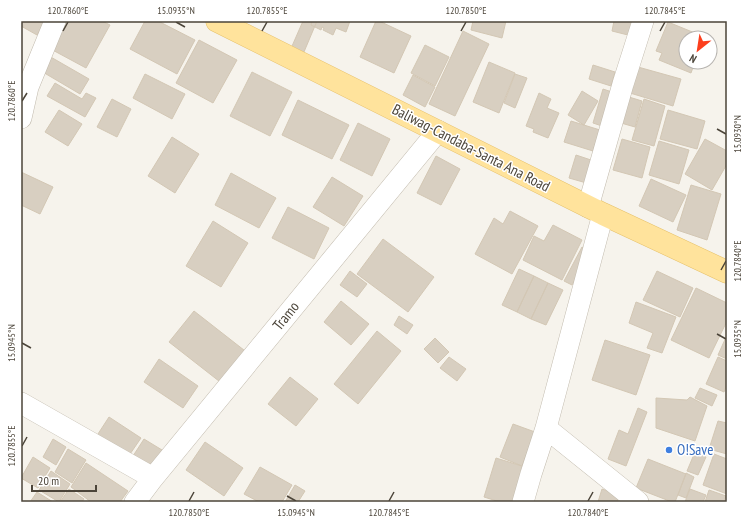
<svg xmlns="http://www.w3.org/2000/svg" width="748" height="523" font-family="'PT Sans Narrow',sans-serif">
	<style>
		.building { fill: #d8cfc1; stroke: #d3c7b4 }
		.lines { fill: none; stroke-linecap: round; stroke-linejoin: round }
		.minor-casing { stroke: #c2bbae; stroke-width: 22 }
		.primary-casing { stroke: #e6c16a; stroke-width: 23 }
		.minor { stroke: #fff; stroke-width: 21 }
		.primary { stroke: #ffe39c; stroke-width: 22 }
		.ticks { fill: none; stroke: #4b4439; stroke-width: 1.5 }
		.shop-dot { fill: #3f7fe0; stroke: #fff; stroke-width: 1.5 }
		.labels { text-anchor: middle; stroke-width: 3; stroke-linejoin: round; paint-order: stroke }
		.street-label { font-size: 15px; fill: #4b4439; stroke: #fff }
		.shop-label { font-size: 15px; fill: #366cbe; stroke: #fff; text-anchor: start }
		.neatline { fill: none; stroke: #4b4439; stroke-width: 1.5 }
		.ticks-label { font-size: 10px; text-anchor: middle; fill: #4b4439 }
	</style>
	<rect width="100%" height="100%" fill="#f6f3ec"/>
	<!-- building -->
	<path class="building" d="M21,21H45L37,35L21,26Z
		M61,21H102L110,25L86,68L47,47Z
		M145,21H158L195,40L177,74L130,49Z
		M303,21H317L301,59L289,53Z
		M312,21H350L346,32L336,28L333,35L323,30L324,28L322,27L321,30L311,25Z
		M376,21H379L411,36L394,73L360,57Z
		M473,21H506L502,38L471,30Z
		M614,21H635L632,36L612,31Z
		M668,22L707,38H686V62H695L691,73L659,60L662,53L656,51Z
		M463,31L489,44L455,116L429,104Z
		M199,40L237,60L213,103L176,83Z
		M425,45L449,57L435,86L411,73Z
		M49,56L89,79L80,94L41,71Z
		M489,62L515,73L499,113L473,102Z
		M593,65L615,72L611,86L589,79Z
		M638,67L681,79L673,106L630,93Z
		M252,72L292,92L270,136L230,116Z
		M145,74L185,94L172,119L133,98Z
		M515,74L527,78L515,108L504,103Z
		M413,75L435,87L425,107L403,95Z
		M55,83L82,99L86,93L96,98L85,117L47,96Z
		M603,89L615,93L605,127L593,123Z
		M582,91L598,101L584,125L568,115Z
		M539,93L551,99L547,108L559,113L548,138L533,132L534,129L526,126Z
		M629,97L642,101L635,127L621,123Z
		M112,99L131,109L117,137L97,127Z
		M644,99L665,106L654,146L632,140Z
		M298,100L349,125L332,159L282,135Z
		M59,110L82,124L68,146L45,132Z
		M668,110L705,121L697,149L660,139Z
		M571,121L600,130L593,151L564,142Z
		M358,123L390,139L372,176L340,160Z
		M172,137L199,154L175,193L148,176Z
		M622,139L650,147L642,178L613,170Z
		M705,139L727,151V164L712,190L685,174Z
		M659,141L689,150L679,184L649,175Z
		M576,155L597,162L590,184L569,178Z
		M436,156L460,169L441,205L417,193Z
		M21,172L53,187L40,214L21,205Z
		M231,173L276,198L259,228L215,205Z
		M332,177L363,196L344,226L313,207Z
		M651,179L686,195L673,222L639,206Z
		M691,185L721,194L707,240L677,230Z
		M288,207L329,228L314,259L272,238Z
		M510,211L538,226L512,274L475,254L494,218L503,224Z
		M213,221L248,243L221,287L186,266Z
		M553,225L582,240L562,280L523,260L534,236L544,241Z
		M383,239L434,277L408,312L357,274Z
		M582,247L590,251L572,285L564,281Z
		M519,269L534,276L517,312L502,305Z
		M350,271L367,284L357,297L340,285Z
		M657,271L693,288L680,317L643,300Z
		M534,276L548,283L531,319L517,312Z
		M548,283L563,290L546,325L531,319Z
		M696,288L727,303V321L709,358L671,340Z
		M341,301L369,324L351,345L324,322Z
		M636,302L676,317L662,353L647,348L653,333L629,323Z
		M194,311L249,354L224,385L169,342Z
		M399,316L413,325L407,334L394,325Z
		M377,331L401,351L358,404L334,384Z
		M727,335V359L718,355Z
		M435,338L449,352L438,363L424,349Z
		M605,340L650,355L636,395L592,380Z
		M449,357L466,369L457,381L440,368Z
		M718,357L727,361V384L724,392L706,384Z
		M159,359L198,386L183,408L144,382Z
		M290,377L318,399L296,426L268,404Z
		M700,388L717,395L712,406L695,398Z
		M690,397L707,406L695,441L656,428V398L687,400Z
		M638,408L647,412L626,466L608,459L619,430L628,434Z
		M109,417L141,438L128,457L96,437Z
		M718,421L727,423V454L709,449Z
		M513,424L535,432L522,466L500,457Z
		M53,439L66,447L56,465L43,457Z
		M144,439L162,450L151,467L133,456Z
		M205,442L243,468L224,496L186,470Z
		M68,449L86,460L72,483L55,472Z
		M695,452L706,457L698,475L687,471Z
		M714,454L727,459V494L703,485Z
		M33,457L50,468L38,488L21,478Z
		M496,458L525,467L514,502H500L484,497Z
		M648,459L686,474L675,502H672L636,488Z
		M86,463L128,491L120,502H91L71,487Z
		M260,467L292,485L282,502H259L244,494Z
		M51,471L70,484L59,502L39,490Z
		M686,473L694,477L686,498L678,495Z
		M295,485L305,491L298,502H285Z
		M69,489L84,499L82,502H60Z
		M602,489L619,495L617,502H598Z
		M690,489L706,495L703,502H685Z
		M709,490L726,496L724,502H705Z
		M37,492L53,502H30Z"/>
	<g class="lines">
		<!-- minor casing -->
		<g class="minor-casing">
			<path id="minor" d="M21,118L28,87L55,21
				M588,207L623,84L643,21
				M21,403L153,478
				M546,428L638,502
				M135,502L153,478L438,131
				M523,502L531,474L546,428L603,214"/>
		</g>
		<!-- primary casing -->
		<g class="primary-casing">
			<path id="primary" d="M217,21L603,214L727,272"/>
		</g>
		<!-- minor -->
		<use href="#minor" class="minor"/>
		<!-- primary -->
		<use href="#primary" class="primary"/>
	</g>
	<!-- ticks -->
	<path class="ticks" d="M176,22L185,27M63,31L68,22M262,31L267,22M461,31L466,22M660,31L665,22M22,101L27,93M717,129L726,134M721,270L726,261M717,334L726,339M22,343L31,348M22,446L27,437M287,496L296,501M189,501L194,492M389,501L394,492M588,501L593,492"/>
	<!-- markers -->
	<circle class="shop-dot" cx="669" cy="450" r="4"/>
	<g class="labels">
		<!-- street labels -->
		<g class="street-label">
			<text transform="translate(471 148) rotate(27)" y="5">Baliwag-Candaba-Santa Ana Road</text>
			<text transform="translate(286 316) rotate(-51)" y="5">Tramo</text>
		</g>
		<!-- shop labels -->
		<g class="shop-label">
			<text x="677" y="455">O!Save</text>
		</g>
	</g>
	<!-- border -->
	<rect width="748" height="523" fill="none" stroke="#ffffff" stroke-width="44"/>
	<!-- north arrow -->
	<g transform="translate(698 50) rotate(210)"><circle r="19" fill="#ffffff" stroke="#b7b4b0"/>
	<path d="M0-3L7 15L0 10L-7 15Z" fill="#fc3f1d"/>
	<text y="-6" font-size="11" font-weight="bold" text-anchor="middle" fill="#4b4439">N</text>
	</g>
	<!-- scale -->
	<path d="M32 485v6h64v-6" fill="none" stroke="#4b4439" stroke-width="2"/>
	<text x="38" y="485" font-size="12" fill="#4b4439" stroke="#ffffff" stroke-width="3" paint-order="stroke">20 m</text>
	<rect x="22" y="22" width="704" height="479" class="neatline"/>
	<g class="ticks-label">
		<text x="68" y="14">120.7860°E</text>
		<text x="176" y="14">15.0935°N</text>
		<text x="267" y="14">120.7855°E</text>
		<text x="466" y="14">120.7850°E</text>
		<text x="665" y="14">120.7845°E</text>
		<text transform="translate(11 101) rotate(-90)" y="4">120.7860°E</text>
		<text transform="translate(737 134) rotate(-90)" y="4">15.0930°N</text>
		<text transform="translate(737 261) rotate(-90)" y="4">120.7840°E</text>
		<text transform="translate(737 339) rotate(-90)" y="4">15.0935°N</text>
		<text transform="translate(11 343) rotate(-90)" y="4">15.0945°N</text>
		<text transform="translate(11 446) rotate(-90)" y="4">120.7855°E</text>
		<text x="189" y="516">120.7850°E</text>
		<text x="296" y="516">15.0945°N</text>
		<text x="389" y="516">120.7845°E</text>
		<text x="588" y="516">120.7840°E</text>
	</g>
</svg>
